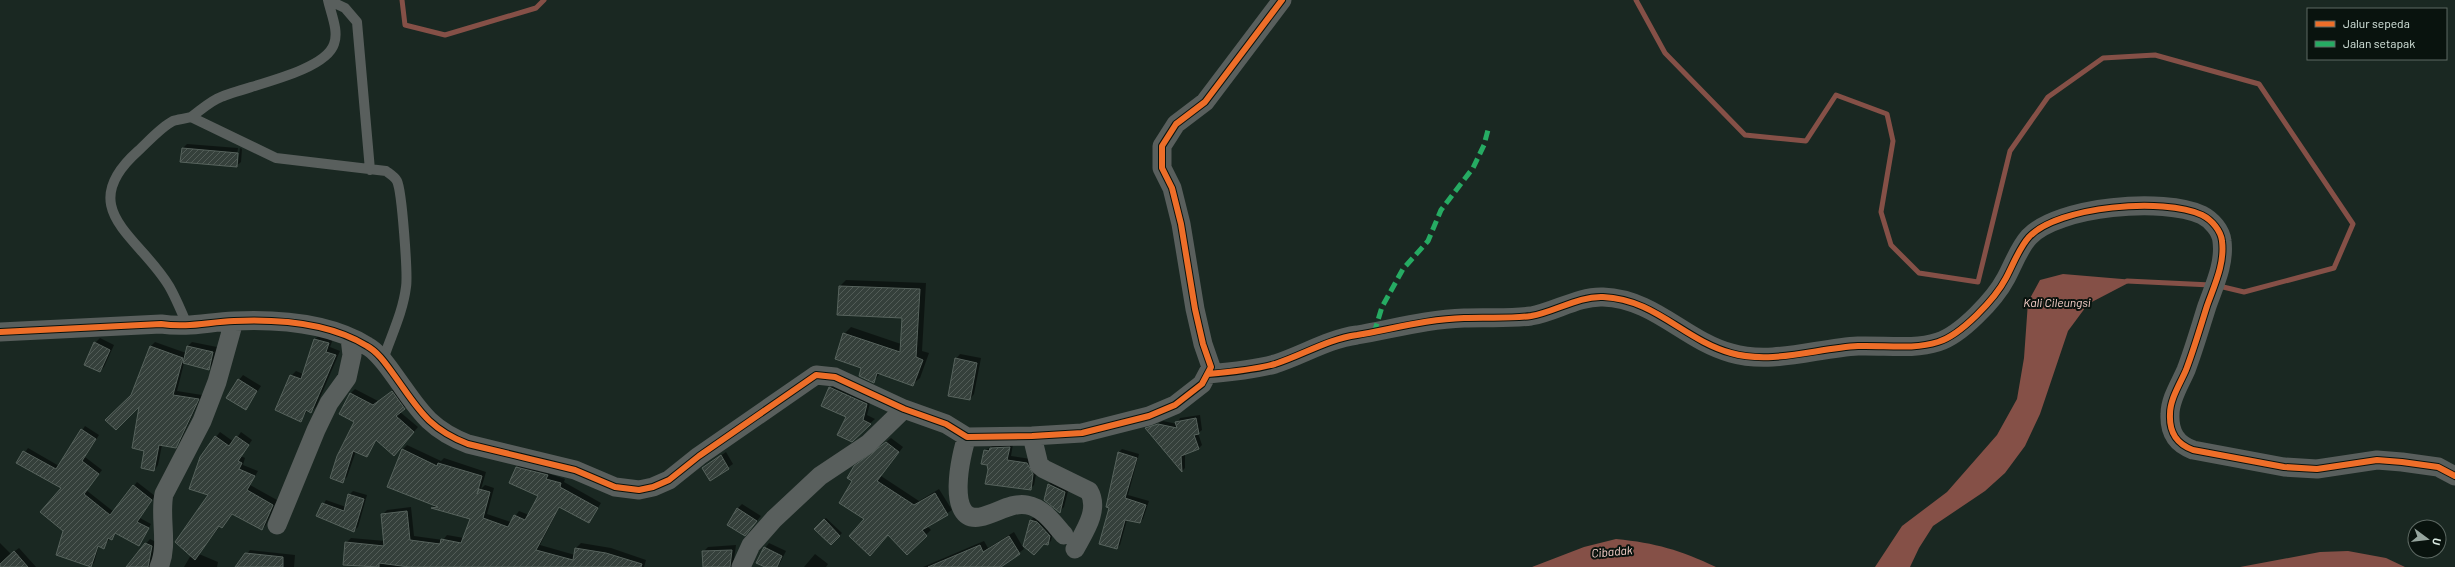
<svg xmlns="http://www.w3.org/2000/svg" width="2455" height="567" font-family="Barlow,sans-serif">
	<style>
		.water { fill: #855047 }
		.shadow { fill: #0007 }
		.lines { fill: none; stroke-linecap: round; stroke-linejoin: round }
		.stream { stroke: #855047; stroke-width: 5 }
		.building { fill: url(#building-hatch); stroke: #57635d }
		.service { stroke: #595f5d; stroke-width: 10 }
		.minor { stroke: #595f5d; stroke-width: 19 }
		.quiet { stroke: #26ab63; stroke-width: 5; stroke-dasharray: 10 5; stroke-linecap: butt }
		.cycleway-casing { stroke: #09130e; stroke-width: 8 }
		.cycleway { stroke: #ee6e29; stroke-width: 6 }
		.labels { text-anchor: middle; stroke-width: 4; stroke-linejoin: round; paint-order: stroke }
		.water-label { font-size: 12px; font-style: italic; fill: #f8d1cb; stroke: #09130e }
	</style>
	<defs>
		<pattern id="building-hatch" width="6" height="6" patternUnits="userSpaceOnUse"><rect width="6" height="6" fill="#35403b"/><path d="M-1 1l2-2M0 6l6-6M5 7l2-2" fill="none" stroke="#525c57"/></pattern>
	</defs>
	<rect width="100%" height="100%" fill="#1a2822"/>
	<!-- water -->
	<path class="water" d="M2063,274L2134,280L2088,304L2068,331L2040,414L2025,446L2005,473L1985,491L1933,526L1919,548L1910,567H1875L1902,526L1947,492L1997,435L2017,399L2024,358L2028,302L2040,280Z
		M1616,539C1656,543 1680,550 1716,567H1532L1584,547Z
		M2348,551L2386,558L2405,567H2240L2320,552Z"/>
	<!-- shadow -->
	<path class="shadow" d="M187,144L238,148L236,163H238L240,148L242,149L241,162L236,166L183,148Z
		M846,280L926,283L922,351L929,353L920,378L913,384L880,373L873,382L863,367L844,334L851,327L901,344L904,317L840,286Z
		M320,335L333,339L330,347L340,351L316,407L311,412L308,410L301,420L291,376L296,371L303,374L315,339Z
		M100,338L114,345L104,367L100,371L95,343Z
		M155,342L186,353L188,346L192,342L217,347L213,364L209,369L184,363L177,391L202,395L180,442L175,447L162,445L158,465L154,470L145,450L140,404L132,395L151,346Z
		M960,354L981,358L974,394L970,399L956,359Z
		M243,375L261,386L246,409L239,380Z
		M834,383L871,399L867,415L875,419L851,440L847,417L830,388Z
		M397,387L409,404L400,412L418,427L398,450L377,440L367,456L356,451L347,477L342,481L355,422L340,414L351,393L355,389L378,401Z
		M1200,415L1202,430L1198,433L1202,445L1198,449L1185,453V468L1182,471L1147,428L1163,421L1177,424L1180,418Z
		M85,426L99,435L85,457L102,470L86,490L114,512L137,482L155,496L140,518L151,524L142,541L139,544L117,532L112,539L110,538L104,547L99,545L94,563L90,567L64,531L63,487L18,462L28,448L59,466Z
		M220,432L234,442L241,432L252,440L241,456L245,458L243,465L258,471L250,485L277,500L266,525L262,529L233,513L222,527L220,526L199,554L218,562L217,567H184L191,555L209,495L216,437Z
		M891,438L903,447L881,476L919,501L939,489L952,510L927,526L931,530L907,553L888,534L866,518L854,481L860,462Z
		M995,444H1013L1011,456L1031,459L1037,469L1034,485L1030,489L989,470L985,451Z
		M407,445L441,461L444,458L486,472L481,489L485,485L494,488L487,514L511,522L519,511L529,515L539,496L517,468L521,463L552,470L550,474L565,479L564,482L601,503L589,522L560,506L540,545L575,555L576,548L581,543L611,548L646,560L644,567H376L344,564L346,543L351,538L385,541L382,515L387,510L411,507L414,536L443,540L447,535L464,538L471,518L433,507L435,505L402,450Z
		M1122,449L1139,454L1128,495L1149,501L1143,519L1140,522L1127,520L1120,545L1117,548L1110,507L1119,452Z
		M726,452L733,464L710,480L703,468Z
		M1054,480L1069,487L1064,507L1060,511L1046,500L1049,484Z
		M353,491L367,495L358,527L354,531L317,516L326,500L346,507L349,495Z
		M742,504L761,516L749,530L737,509Z
		M1035,516L1053,532L1051,541L1047,544L1024,546L1031,520Z
		M826,518L842,533L831,544L815,529Z
		M1014,532L1024,549L999,567H923L984,541L988,548Z
		M150,539L156,542L154,567H127Z
		M0,543L11,554L19,548L36,567H0Z
		M769,543L786,551L778,567H768L765,548Z
		M736,545L733,567H704L703,552L708,547Z
		M250,550L295,555L294,567H237Z
		M815,554L828,564L826,567H804Z"/>
	<g class="lines">
		<!-- stream -->
		<path class="stream" d="M402,0L405,25L445,35L536,8L544,0
			M1636,0L1665,53L1745,135L1806,141L1836,95L1887,114L1893,141L1881,212L1891,245L1919,273L1978,282L2010,151L2048,97L2103,58L2155,55L2259,84L2353,224L2334,268L2244,292L2219,286
			M2127,281L2211,285"/>
	</g>
	<!-- building -->
	<path class="building" d="M182,148L238,153L237,167L180,162Z
		M839,286L920,289L916,357L923,360L913,386L877,373L874,383L859,376L861,368L835,359L843,333L900,352L902,318L837,315Z
		M314,339L329,343L326,352L336,355L311,413L306,410L301,422L275,410L290,375L301,379Z
		M94,342L110,350L100,372L84,365Z
		M150,346L183,358L173,395L199,399L176,448L159,445L154,471L141,468L144,451L132,448L139,407L116,430L105,420L131,395Z
		M187,346L213,352L209,370L183,363Z
		M955,358L977,363L970,400L948,396Z
		M238,379L257,391L246,410L226,398Z
		M829,387L867,404L863,420L871,424L852,442L837,435L846,417L821,406Z
		M392,391L405,409L396,416L414,432L394,456L376,440L367,457L353,451L343,483L330,478L337,456L354,422L339,414L350,393L373,405Z
		M1196,418L1199,434L1194,435L1199,449L1181,456L1182,472L1145,428L1158,424L1177,428L1175,422Z
		M81,429L96,439L82,461L99,474L84,494L110,515L133,485L152,500L137,522L149,528L139,546L115,533L112,540L108,538L104,549L98,546L91,567L56,555L63,531L40,512L61,488L16,463L23,451L56,469Z
		M215,436L229,446L236,436L249,445L238,461L242,463L239,469L255,476L247,490L273,505L262,530L232,514L222,528L219,526L195,560L175,542L208,495L189,489L200,457Z
		M886,442L899,452L877,481L914,505L935,493L948,515L922,530L927,536L907,555L888,535L870,556L849,536L864,519L839,503L852,481L847,478L854,466Z
		M1010,447L1007,460L1027,463L1033,474L1031,490L985,484L988,470L987,465L981,464L984,450L989,451L990,448Z
		M402,449L437,466L438,463L482,476L477,494L479,489L490,492L483,518L508,527L514,515L525,520L538,496L509,483L516,467L548,475L546,479L561,483L560,487L598,508L589,523L559,507L536,550L573,560L575,548L606,553L642,564L641,567H409L379,563V567L343,565L345,542L384,546L381,514L407,511L410,540L440,544L441,539L461,543L470,519L431,508L438,507L387,487Z
		M1118,452L1137,458L1125,498L1146,505L1140,523L1125,520L1117,549L1099,544L1109,508L1106,507Z
		M721,455L729,469L710,481L702,468Z
		M1048,484L1065,492L1060,513L1044,500Z
		M348,494L364,499L354,532L316,516L322,503L344,511Z
		M737,508L757,521L745,536L727,525Z
		M824,519L840,536L831,545L814,529Z
		M1030,520L1037,522L1050,536L1048,545L1044,544L1034,555L1023,546Z
		M1009,536L1020,554L1001,567H928L980,545L983,552Z
		M145,543L152,546L148,567H126Z
		M764,547L782,556L777,567H765L756,563Z
		M732,550L730,567H703L702,551Z
		M14,551L28,567H0V564Z
		M245,553L283,557V567H235Z"/>
	<g class="lines">
		<!-- service -->
		<path class="service" d="M328,0C331,14 339,31 334,44C325,72 246,86 221,97C210,101 200,111 191,117L276,158L386,171C390,174 395,177 397,181C402,191 408,275 406,287C403,312 391,336 383,360
			M328,0L345,8L357,22L370,170
			M188,327C182,313 176,298 169,286C139,236 73,209 138,151C148,142 161,127 173,121C178,119 185,119 191,117"/>
		<!-- minor -->
		<path class="minor" d="M0,332L161,324C188,328 208,322 234,321C278,319 328,322 367,346C378,352 386,364 394,375C418,408 427,428 468,444L575,470L615,487L639,490L653,487L669,480L699,456L816,375L835,377L904,409L946,424L967,437L1032,436L1082,433L1149,416L1175,405L1202,384L1211,367L1203,344L1195,309L1181,224L1172,188L1162,168V146L1176,124L1205,102L1282,0
			M1208,374C1231,372 1253,370 1275,364C1303,355 1328,339 1357,335C1392,329 1428,319 1464,318C1486,317 1509,319 1531,316C1555,312 1578,296 1603,297C1655,299 1684,340 1731,353C1772,365 1817,348 1858,346C1885,345 1913,350 1938,342C1961,335 1995,299 2006,278C2013,265 2019,248 2029,237C2058,206 2164,197 2202,215C2212,220 2221,231 2222,241C2225,264 2214,286 2207,306C2200,328 2194,349 2186,370C2180,384 2170,399 2170,414C2169,433 2177,444 2193,450L2284,467L2317,469L2377,460L2402,462L2438,467L2455,476
			M1032,436L1039,465L1044,469L1089,491C1100,510 1084,532 1075,549
			M967,437C961,453 945,523 980,517C996,514 1011,502 1027,505C1044,508 1054,524 1064,535
			M277,525L316,430L329,403L347,378L352,355L350,338
			M159,567C169,545 159,517 164,494L202,421L217,382L234,321
			M741,567L751,545L774,519L820,476L868,444L904,409"/>
		<!-- quiet -->
		<path class="quiet" d="M1374,333L1382,307L1403,269L1428,241L1441,210L1473,168L1484,145L1489,126"/>
		<!-- cycleway casing -->
		<g class="cycleway-casing">
			<path id="cycleway" d="M0,332L161,324C188,328 208,322 234,321C278,319 328,322 367,346C378,352 386,364 394,375C418,408 427,428 468,444L575,470L615,487L639,490L653,487L669,480L699,456L816,375L835,377L904,409L946,424L967,437L1032,436L1082,433L1149,416L1175,405L1202,384L1211,367L1203,344L1195,309L1181,224L1172,188L1162,168V146L1176,124L1205,102L1282,0
				M1208,374C1231,372 1253,370 1275,364C1303,355 1328,339 1357,335C1392,329 1428,319 1464,318C1486,317 1509,319 1531,316C1555,312 1578,296 1603,297C1655,299 1684,340 1731,353C1772,365 1817,348 1858,346C1885,345 1913,350 1938,342C1961,335 1995,299 2006,278C2013,265 2019,248 2029,237C2058,206 2164,197 2202,215C2212,220 2221,231 2222,241C2225,264 2214,286 2207,306C2200,328 2194,349 2186,370C2180,384 2170,399 2170,414C2169,433 2177,444 2193,450L2284,467L2317,469L2377,460L2402,462L2438,467L2455,476"/>
		</g>
		<!-- cycleway -->
		<use href="#cycleway" class="cycleway"/>
	</g>
	<g class="labels">
		<!-- water labels -->
		<g class="water-label">
			<text x="2057" y="307">Kali Cileungsi</text>
			<text transform="translate(1612 552) rotate(-5)" y="4">Cibadak</text>
		</g>
	</g>
	<!-- legend -->
	<rect x="2307" y="8" width="140" height="52" fill="#09130e" stroke="#5c6862"/>
	<rect x="2315" y="21" width="20" height="6" fill="#ee6e29" stroke="#5c6862"/>
	<text x="2343" y="28" font-size="12" fill="#d8e8e0">Jalur sepeda</text>
	<rect x="2315" y="41" width="20" height="6" fill="#26ab63" stroke="#5c6862"/>
	<text x="2343" y="48" font-size="12" fill="#d8e8e0">Jalan setapak</text>
	<!-- north arrow -->
	<g transform="translate(2427 539) rotate(105)"><circle r="19" fill="#09130e" stroke="#5c6862"/>
	<path d="M0-3L7 15L0 10L-7 15Z" fill="#96a59e"/>
	<text y="-6" font-size="11" font-weight="bold" text-anchor="middle" fill="#d8e8e0">U</text>
	</g>
</svg>
